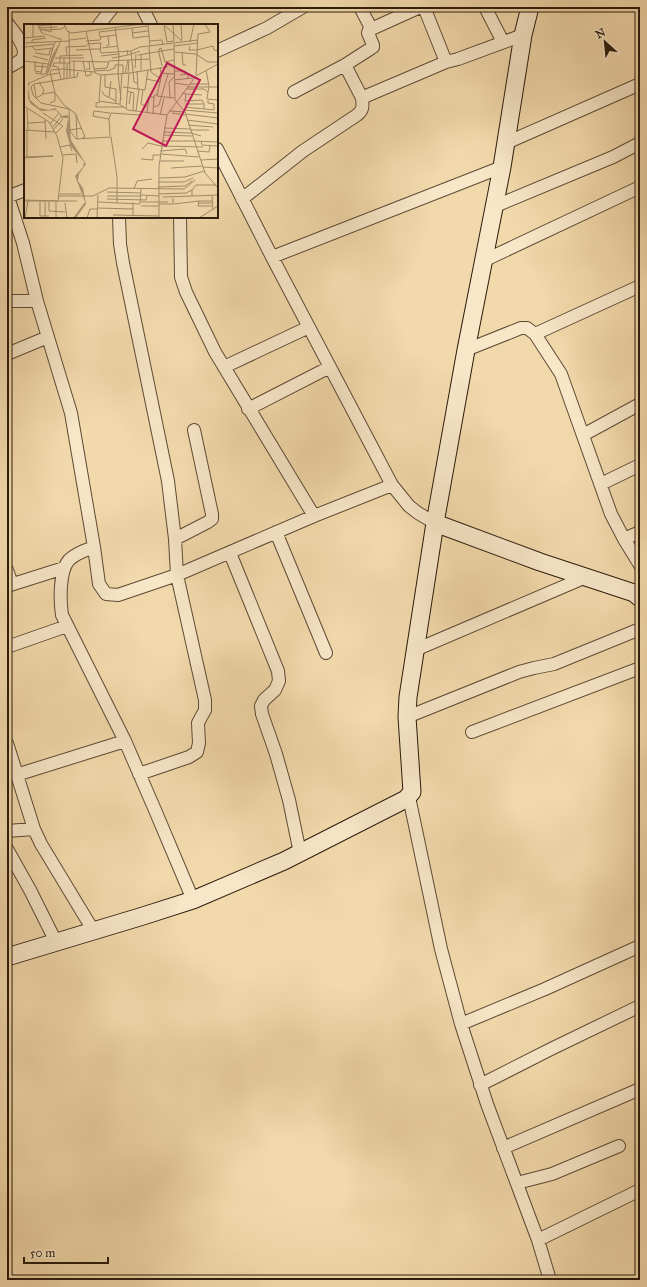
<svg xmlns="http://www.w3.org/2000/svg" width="647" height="1287" font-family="'IM FELL Great Primer',serif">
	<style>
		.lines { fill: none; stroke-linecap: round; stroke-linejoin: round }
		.street-casing { stroke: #5d4a34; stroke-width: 14 }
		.secondary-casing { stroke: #2b1b0c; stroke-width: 19 }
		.street { stroke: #f7e6c8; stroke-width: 12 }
		.secondary { stroke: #f7e6c8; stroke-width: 17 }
		.inset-road { fill: none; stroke: #a28d6b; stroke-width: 1 }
		.view { fill: #c2185b; fill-opacity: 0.15; stroke: #c2185b; stroke-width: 2 }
		.inset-edge { fill: none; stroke: #2b1b0c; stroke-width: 2 }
	</style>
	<rect width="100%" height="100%" fill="#f2d9ab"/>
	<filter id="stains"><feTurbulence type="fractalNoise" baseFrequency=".005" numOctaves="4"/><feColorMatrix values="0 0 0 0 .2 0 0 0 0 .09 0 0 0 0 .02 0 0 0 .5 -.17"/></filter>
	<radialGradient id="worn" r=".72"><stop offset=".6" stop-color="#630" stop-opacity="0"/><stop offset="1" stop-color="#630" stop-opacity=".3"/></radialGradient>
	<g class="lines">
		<!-- street casing -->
		<g class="street-casing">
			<path id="street" d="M142,7L151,25
				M360,7L371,28
				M485,7L503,42
				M7,23C13,31 31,50 21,60C17,63 12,65 7,68
				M99,25L113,7
				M217,51L267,28L303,7
				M345,65L362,98
				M294,92L345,65L370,49L373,47V45L368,33L369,30L420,7L423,8L426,12L446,62
				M506,143L640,84
				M217,149L272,257L392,485L409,506L418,513L435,523
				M7,197L25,190
				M8,197L23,243L37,301L71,413L94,547L99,584L106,594L118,595L177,575L314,516L392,485
				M242,199L303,151L357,115C363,110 363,107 362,98L366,96L446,62L458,59L523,35
				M493,207L613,157L640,143
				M119,217L120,244L123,263L168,481L175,539L177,575L205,700V710L198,723L199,743L197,752L189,757L139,774
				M180,217L181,277L186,292L215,352L314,516
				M272,257L502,167
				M483,261L640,187
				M7,301H37
				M535,334L640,286
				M466,350L521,328H527L535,334L561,374L611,514L624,539L640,565
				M7,354L48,337
				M224,367L309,327
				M248,409L330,367
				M583,435L640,404
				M601,484L640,465
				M276,532L326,653
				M175,539L208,522L212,519V514L194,430
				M624,539L640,532
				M94,547C86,550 76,553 69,560C59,571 60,601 62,615L125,741L155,810L193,900
				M230,553L278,671L279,681L275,690L264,700L261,706L262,714L276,754L289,800L300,853
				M7,570L12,584
				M7,586L64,568
				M7,647L67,626
				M415,650L586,577
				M407,717L519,672L534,668L554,664L640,629
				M472,732L640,668
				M7,743L34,829L41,844L93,930
				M16,775L125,741
				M409,797L441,949L461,1024L487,1104L538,1240L550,1280
				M7,831L34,829
				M7,849L30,890L56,942
				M461,1024L545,989L640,946
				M480,1085L553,1048L640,1006
				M503,1148L640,1089
				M517,1183L552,1174L619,1146
				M538,1240L640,1190"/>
		</g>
		<!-- secondary casing -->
		<g class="secondary-casing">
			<path id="secondary" d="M435,523L540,562L634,593L640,598
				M7,957L143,916L193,900L284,861L406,799L412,792L407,717L408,697L435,523L466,350L502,167L523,35L530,7"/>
		</g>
		<!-- street -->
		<use href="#street" class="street"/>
		<!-- secondary -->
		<use href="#secondary" class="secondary"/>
	</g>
	<!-- overview -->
	<g transform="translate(24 24)">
		<rect width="194" height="194" fill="#f2d9ab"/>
		<path d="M13,0L19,9L38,15L23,52L6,59L4,63L6,76L15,84L25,86L31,84L38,92L44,91L47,116L62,140L55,150L54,157L59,164L62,180L52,194H49L61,178L51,152L59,143L60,138L46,121L42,107L44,94H38L32,86L17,87L7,80L4,74V59L22,51L28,32L37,16L17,9Z" fill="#ae9875"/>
		<path class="inset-road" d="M9,0V13M14,0L16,5L27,8V0M40,0L43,7L48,9L118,0M139,0L158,17M157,0L158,16M124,1L126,23M15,2L34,0M140,2L143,18M16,4L33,3M91,4L95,31L94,49M108,4L109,14L125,12M20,6L38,5L41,2M62,7L71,49L77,51L75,77L95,80L104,86L143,91L172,52L194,40M45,8L46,54L10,60L7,63L9,71L17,79L45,85L46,107L52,115L87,113L93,153V179M75,8L124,2M75,8L76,13L92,11M108,9L124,7M0,14L21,12M46,16L62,14M62,17L76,16L77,13M126,17L138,16L139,21M8,18V16L22,14M143,18L150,17L149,0M166,18L170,0M0,19L46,17M63,20L77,19L76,26M150,20L151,76L161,88L181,149L194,164M8,22L11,26L29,24M82,22L85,21L84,12M150,22L174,19M166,22L165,26H173M0,23L30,20M125,23L127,48L137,55M78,24L94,22M52,26L71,25H76L77,29L107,27M103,26L104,31L116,27M173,26L189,22L190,26L194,27M150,28L172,30L184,38H194M158,28L159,41H162M11,29L25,31L26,26H28M135,29V25L137,24L141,38L150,36M135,29L138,42M43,31L42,23L63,22M114,31L150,25M117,31V46M9,32L24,36M77,32L95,30M31,34H60M88,34L104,31M0,37L24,40M11,37V47L17,48M47,37L84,38M50,37V54M59,37L62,52L67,51V48M36,39V32L59,31M11,42L23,43M28,42L34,43L37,55M29,42L30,39H47M136,43L137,49L150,50M111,44L112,30M62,45H66L65,37M70,45L83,44L85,37L125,35M182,46L185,62L183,75L194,76M71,47L83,46M83,47L91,44V41H99V49M113,47L114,65M150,47H161V50M11,49L17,50L19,39M94,49L97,76M101,49L104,36M104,49L105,36M138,49L133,72L150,74M17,51L22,49L30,20L33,17M23,51L35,49M77,51L106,49L143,43L142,37M81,51V63L92,65V79M156,51L164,50V54M172,51L174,10L186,8L181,0M46,54L53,53L54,48M40,55V34M43,55V40M122,55L137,58M150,56L169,54M150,59L164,61M10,60L12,73M114,60L110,58L107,27L116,23L174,16M165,60H185M99,63L121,66L124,46M163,63H194M162,65H180L184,68M119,66L117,80L123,83M78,67L80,71L92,77M103,67L110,69L109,87M158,69L162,70L161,78M19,70L31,68M162,70L178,71M85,73L87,57M12,74L18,71L20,66L15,58M146,74L145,58L150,53M184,76V79L190,80V86M162,77L178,76L180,80M76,78L72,79V83H100M26,79L31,77V69M96,80L98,49M105,80L107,68M161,80H180V85M0,82L25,98L33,112L39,134L34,177H53M130,83L135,81L144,50M161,83L190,86M3,85L4,106M102,85L105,49M160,86L194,89M112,87L115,65M145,87L161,88M19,89L39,102L32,109M123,89L125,73H130M148,89L161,91M129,90L130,72L133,70M161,90L194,94M52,91L61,113L58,114M136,91L140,74M85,95L87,89L116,91L118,88M21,96L22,115M163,96L194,100M4,99L21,98M26,100L34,90M164,101L189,103M29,103L37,93M140,104L166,105M30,105L39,95M0,106L31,108M46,106L58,104M166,106H185M139,108L167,109L177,112M139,111L168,112M86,112L85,95L69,92L70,87L86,89M53,115L52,90L40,81L31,69L26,48L27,46L38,45L71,48M138,117H170M170,117L194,118M177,117L178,121L193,122M137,122L179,123M36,123L46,121L48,127M118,125L124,119L137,122M136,127L161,125L163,130M174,127L185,128L186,122M136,130L175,133M39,131L52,130L53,139M0,133L29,132L0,134M3,133V106M117,135L129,136V131H136M177,136L194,135M136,137H160M179,143L194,144M147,144L179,142M135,154L161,153L180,147M134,158H160L169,154M192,161H172L168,166V172L194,171M134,163L161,162L168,157M110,165L113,157L128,155M83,168L117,169M36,170H57M135,170L162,169L168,166M117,171L135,172M35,172H69L85,164L160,165L171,156M83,172H117M188,172L189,186M139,173L168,172M83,175L122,176L123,172M0,176L34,177H0M188,177H175L174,182H188M16,178V192H25M21,178V192M25,178V187L41,188M32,178V194M74,178L116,180L117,165M109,178V191M117,178H144M41,179L43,194M174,179H188M135,180H149V174M150,180L175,177M117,182H135M73,184L109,185M89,191L135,192M1,194L4,177M54,194H69M63,194L66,185H74M73,194L74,171M135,194V142L143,91M175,194L194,182"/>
		<path class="view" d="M143,39L176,56L142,122L109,105Z"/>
		<rect width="194" height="194" class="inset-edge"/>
	</g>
	<!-- margin -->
	<rect width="647" height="1287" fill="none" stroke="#f2d9ab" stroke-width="24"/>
	<rect x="8" y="8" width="631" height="1271" fill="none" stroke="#2b1b0c" stroke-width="2"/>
	<rect x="12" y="12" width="623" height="1263" fill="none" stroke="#2b1b0c"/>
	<!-- north arrow -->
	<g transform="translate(605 42) rotate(333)" stroke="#f7e6c8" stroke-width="3" paint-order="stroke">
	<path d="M0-3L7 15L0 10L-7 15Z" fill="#2b1b0c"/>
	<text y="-6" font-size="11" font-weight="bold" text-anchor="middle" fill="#2b1b0c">N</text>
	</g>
	<!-- scale -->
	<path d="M24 1257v6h84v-6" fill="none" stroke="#2b1b0c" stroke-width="2"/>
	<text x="30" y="1257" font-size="12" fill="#2b1b0c" stroke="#f7e6c8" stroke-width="3" paint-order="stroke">50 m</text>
	<rect width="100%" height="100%" filter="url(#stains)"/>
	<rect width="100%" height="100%" fill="url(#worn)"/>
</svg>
